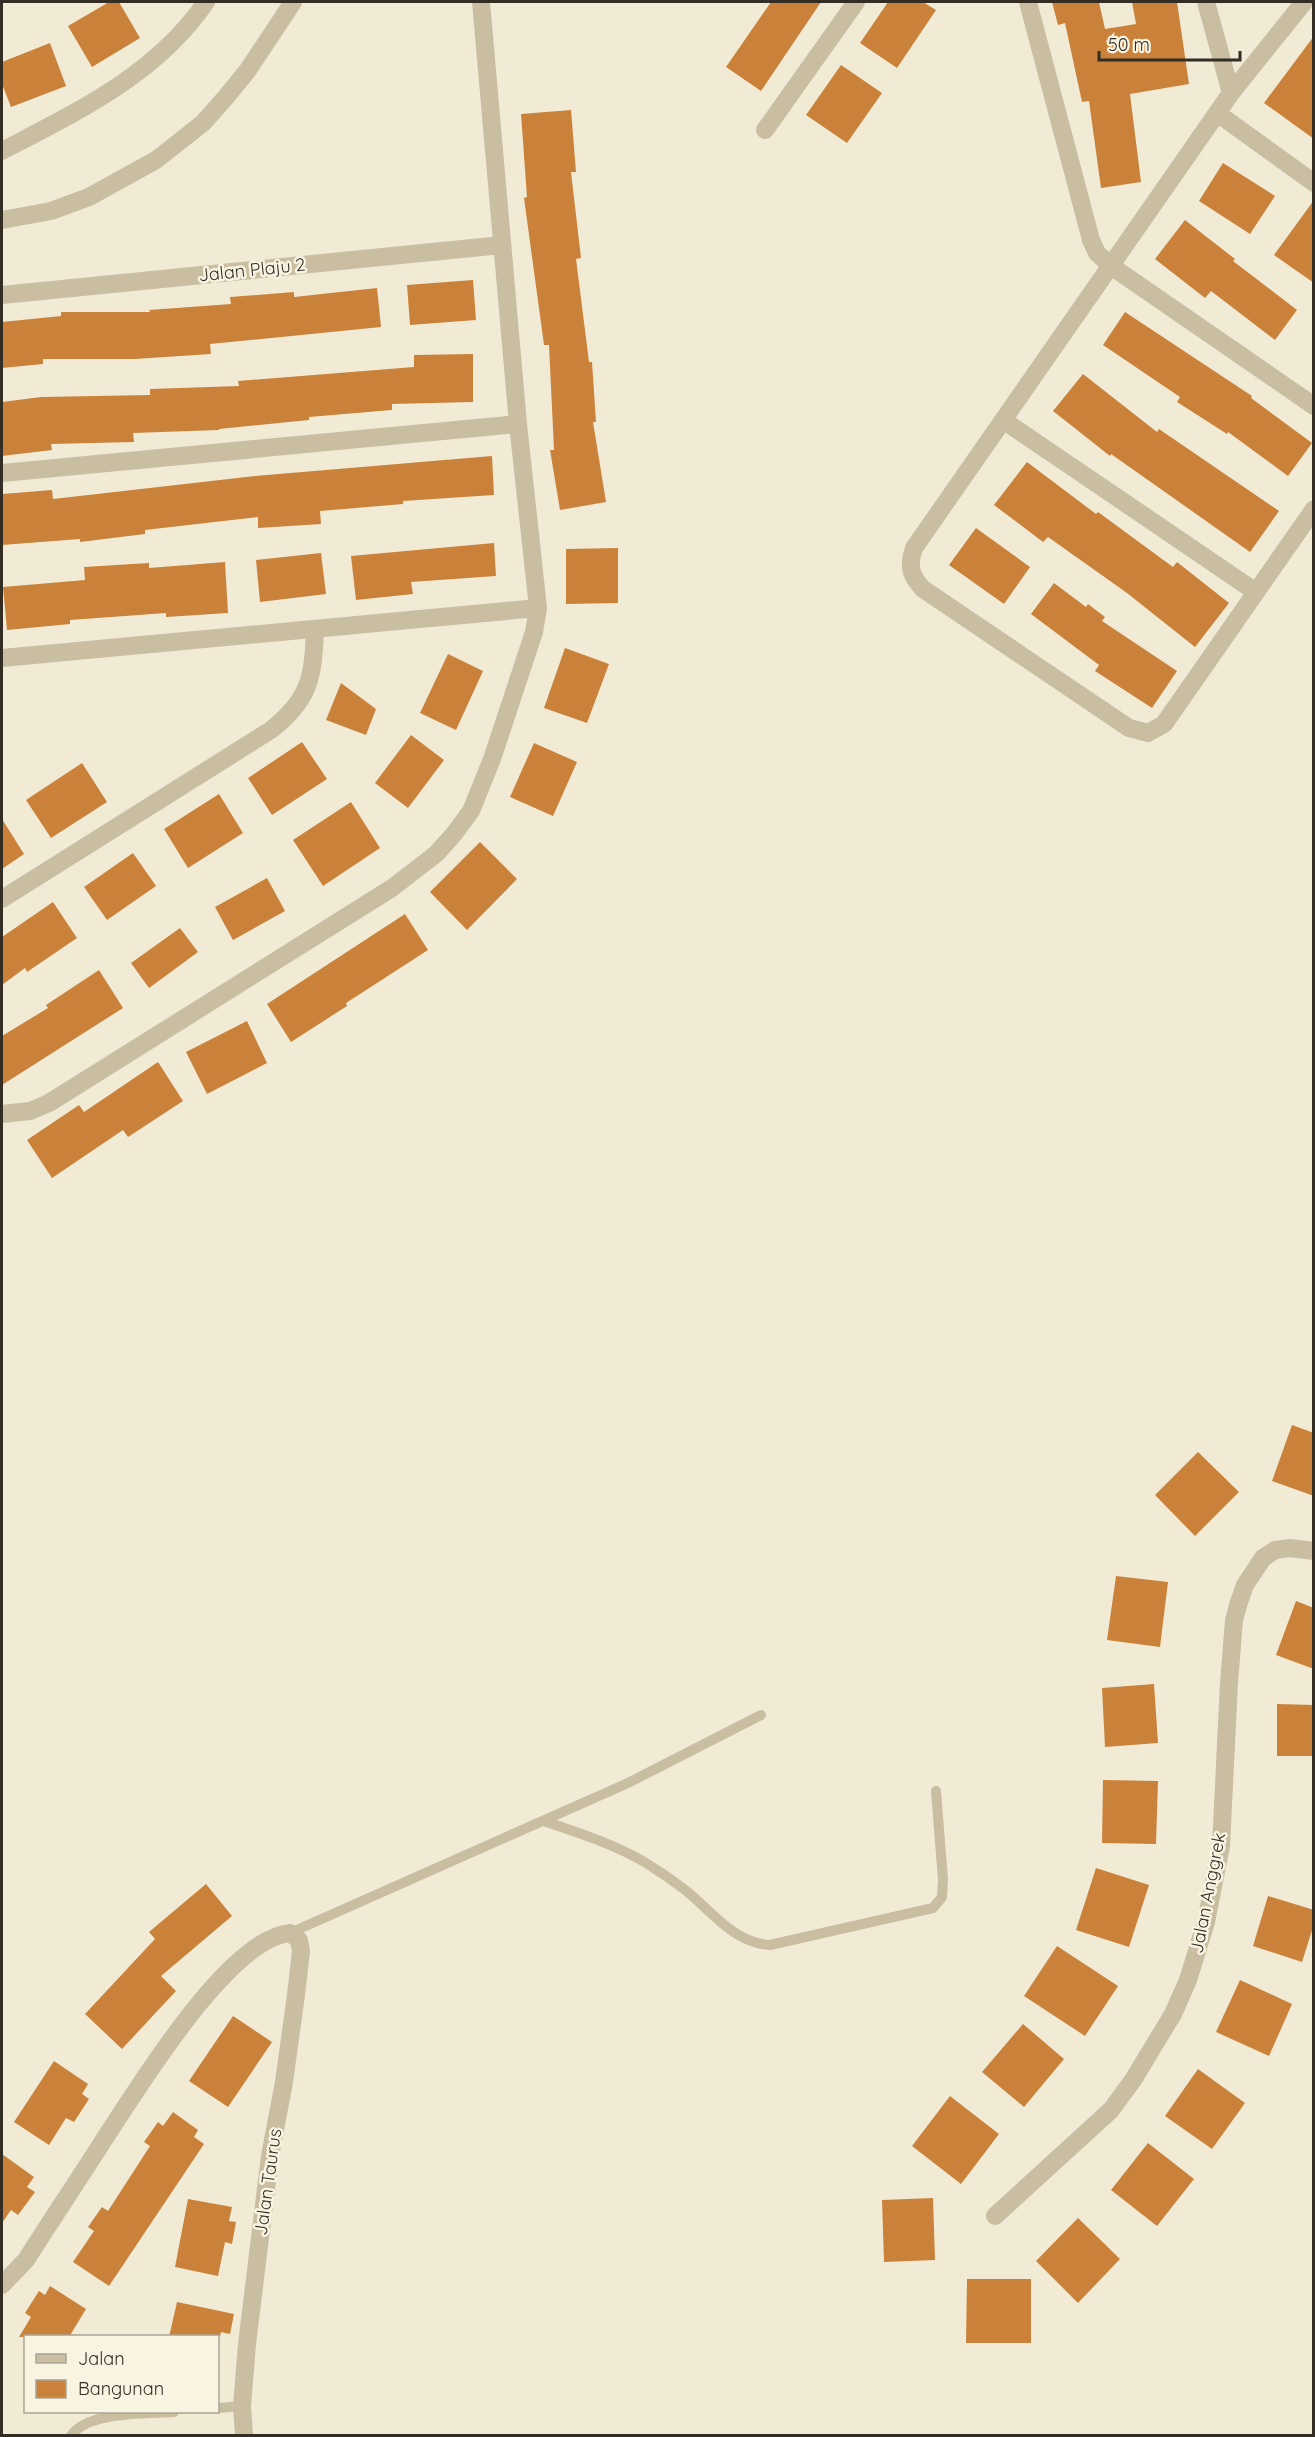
<svg xmlns="http://www.w3.org/2000/svg" width="1315" height="2437" font-family="Quicksand,sans-serif">
	<style>
		.building { fill: #ca823b }
		.lines { fill: none; stroke-linecap: round; stroke-linejoin: round }
		.lane { stroke: #c9bea2; stroke-width: 10 }
		.street { stroke: #c9bea2; stroke-width: 18 }
		.labels { text-anchor: middle; stroke-width: 5; stroke-linejoin: round; paint-order: stroke }
		.street-label { font-size: 18px; fill: #332d24; stroke: #f9f4e2 }
	</style>
	<rect width="100%" height="100%" fill="#f1ebd6"/>
	<!-- building -->
	<path class="building" d="M109,2H119L140,38L92,67L68,26Z
		M771,2H821L761,91L726,67Z
		M888,2H923L936,10L897,68L860,43Z
		M1052,2H1099L1105,29L1136,24L1132,2H1177L1189,84L1130,94L1141,182L1101,188L1089,101L1082,102L1065,23L1058,25Z
		M1314,36V139L1264,103Z
		M50,43L66,86L11,107L2,84V62Z
		M841,65L882,93L847,143L806,115Z
		M571,110L576,172H571L581,258L576,259L589,362H592L596,422H593L606,502L560,510L550,450H554L549,345H544L524,198L527,197L521,114Z
		M1223,163L1275,196L1250,234L1199,201Z
		M1314,200V283L1274,255Z
		M1185,220L1235,259L1233,261L1297,310L1275,340L1211,291L1205,298L1155,259Z
		M473,280L476,320L410,325L407,285Z
		M377,288L381,327L210,344L211,354L135,359H43V364L2,368V322L61,316V312H150L149,310L231,304L230,297L294,292V297Z
		M1125,312L1252,396L1251,398L1312,443L1288,476L1228,432L1227,434L1177,402L1180,397L1103,345Z
		M473,354V402L392,404V410L309,417V420L219,429V430L133,433L134,442L51,444L52,450L2,456V402L41,397L150,395V389L239,386L238,381L414,367V355Z
		M1083,374L1157,432L1159,429L1279,511L1250,552L1111,454L1110,456L1053,411Z
		M492,456L494,495L403,501V504L320,511L321,524L258,528V517L145,530V534L80,542V539L2,545V494L52,490L53,499L255,476Z
		M1027,462L1096,514L1098,512L1173,567L1177,562L1229,603L1195,647L1127,593L1048,537L1043,542L994,505Z
		M976,528L1030,567L1004,604L949,565Z
		M494,543L496,576L411,582L413,594L356,600L351,556Z
		M618,548V603L566,604V549Z
		M321,553L326,594L260,602L256,560Z
		M225,562L228,613L166,617V613L70,620V624L7,630L3,587L85,580L84,567L149,563V568Z
		M1054,583L1086,607L1088,604L1105,617L1102,621L1177,671L1152,708L1095,671L1099,665L1031,614Z
		M565,648L609,664L587,723L544,708Z
		M448,654L483,671L456,730L420,713Z
		M341,683L376,709L366,735L326,720Z
		M411,735L444,760L408,808L375,783Z
		M302,742L327,779L272,815L248,778Z
		M534,743L577,762L553,816L510,797Z
		M82,763L107,802L51,838L26,800Z
		M219,794L243,833L188,868L164,829Z
		M351,802L380,848L323,886L293,840Z
		M2,819L24,854L2,869Z
		M480,842L517,879L467,930L430,892Z
		M133,853L156,886L107,920L84,887Z
		M267,878L285,911L233,940L215,907Z
		M53,902L77,938L27,972L25,968L2,985V937Z
		M405,914L428,950L346,1003L347,1006L291,1042L267,1004Z
		M180,928L198,952L149,988L131,963Z
		M99,970L123,1008L2,1085V1036L48,1008L46,1005Z
		M247,1021L267,1063L207,1094L186,1052Z
		M158,1062L183,1101L128,1137L123,1130L52,1178L27,1140L79,1105L84,1112Z
		M1292,1425L1314,1433V1496L1272,1481Z
		M1198,1452L1239,1492L1195,1536L1155,1495Z
		M1116,1576L1168,1582L1160,1647L1107,1640Z
		M1296,1601L1314,1608V1669L1276,1655Z
		M1154,1684L1158,1743L1105,1747L1102,1688Z
		M1277,1704L1314,1705V1756H1277Z
		M1103,1780L1158,1781L1156,1844L1102,1843Z
		M1096,1868L1149,1885L1129,1947L1076,1930Z
		M206,1884L232,1916L161,1976L176,1991L122,2049L85,2014L155,1939L149,1932Z
		M1268,1896L1314,1910V1924L1302,1962L1253,1946Z
		M1057,1946L1118,1986L1085,2036L1024,1996Z
		M1240,1980L1292,2004L1269,2056L1216,2032Z
		M233,2016L272,2042L228,2107L189,2081Z
		M1023,2024L1064,2059L1024,2107L982,2072Z
		M54,2061L88,2084L82,2094L89,2099L74,2122L66,2118L49,2145L14,2122Z
		M1198,2069L1245,2103L1212,2149L1165,2116Z
		M950,2096L999,2134L961,2184L912,2146Z
		M173,2112L198,2130L194,2137L204,2144L109,2286L73,2262L94,2231L88,2227L102,2207L108,2211L150,2146L144,2142L158,2122L163,2126Z
		M1148,2143L1194,2179L1157,2226L1111,2190Z
		M2,2154L34,2177L27,2187L35,2192L18,2215L11,2210L2,2223Z
		M933,2198L935,2260L884,2262L882,2200Z
		M188,2199L232,2207L229,2221L236,2222L232,2244L225,2242L218,2276L175,2267Z
		M1078,2218L1120,2259L1078,2303L1036,2261Z
		M967,2279H1031V2343H966Z
		M50,2286L86,2309L69,2337H19L31,2317L25,2313L39,2291L45,2295Z
		M177,2302L234,2314L230,2334L221,2332L220,2337H169Z"/>
	<g class="lines">
		<!-- lane -->
		<path class="lane" d="M544,1821C578,1833 615,1844 646,1863C659,1871 672,1880 684,1889C711,1910 733,1943 770,1945L933,1908L942,1897L943,1880L936,1791
			M290,1933L628,1783L761,1715
			M218,2408L242,2406
			M71,2436C87,2411 147,2414 174,2412"/>
		<!-- street -->
		<path class="street" d="M1028,2L1091,240L1097,253L1111,266L1314,406
			M1206,2L1231,93
			M1304,2L1231,93L914,548C908,566 910,575 923,589L1129,728L1148,733L1164,724L1314,509
			M1217,113L1314,183
			M765,130L856,2
			M2,151C78,111 156,75 206,2
			M2,220L51,211L89,197L156,160L203,123L226,97L248,70L293,2
			M2,295L502,245
			M1003,420L1256,592
			M2,473L518,424
			M2,658L538,608
			M2,899L271,730C310,699 313,678 315,630
			M2,1114L30,1111L49,1103L392,888L436,854L454,834L471,811L492,759L534,632L538,608L518,424L481,2
			M995,2216L1111,2110L1133,2080L1173,2014L1188,1980L1206,1922L1221,1846L1229,1683L1234,1620L1239,1602L1245,1585L1263,1558L1275,1550L1290,1548L1314,1551
			M2,2285L26,2260C52,2219 79,2179 105,2138C139,2087 228,1939 290,1933L299,1940L301,1951L296,1995L284,2082L270,2156L247,2344L242,2406L244,2436"/>
	</g>
	<g class="labels">
		<!-- street labels -->
		<g class="street-label">
			<text transform="translate(252 270) rotate(-6)" y="6">Jalan Plaju 2</text>
			<text transform="translate(1208 1893) rotate(-79)" y="6">Jalan Anggrek</text>
			<text transform="translate(268 2182) rotate(-82)" y="6">Jalan Taurus</text>
		</g>
	</g>
	<!-- border -->
	<rect width="1315" height="2437" fill="none" stroke="#332d24" stroke-width="6"/>
	<!-- legend -->
	<rect x="24" y="2335" width="195" height="78" fill="#f9f4e2" stroke="#aaa496" stroke-width="1.5"/>
	<rect x="36" y="2354" width="30" height="9" fill="#c9bea2" stroke="#aaa496" stroke-width="1.5"/>
	<text x="78" y="2365" font-size="18" fill="#332d24">Jalan</text>
	<rect x="36" y="2380" width="30" height="18" fill="#ca823b" stroke="#aaa496" stroke-width="1.5"/>
	<text x="78" y="2395" font-size="18" fill="#332d24">Bangunan</text>
	<!-- scale -->
	<path d="M1099 51v9h141v-9" fill="none" stroke="#332d24" stroke-width="3"/>
	<text x="1108" y="51" font-size="18" fill="#332d24" stroke="#f9f4e2" stroke-width="4.5" paint-order="stroke">50 m</text>
</svg>
